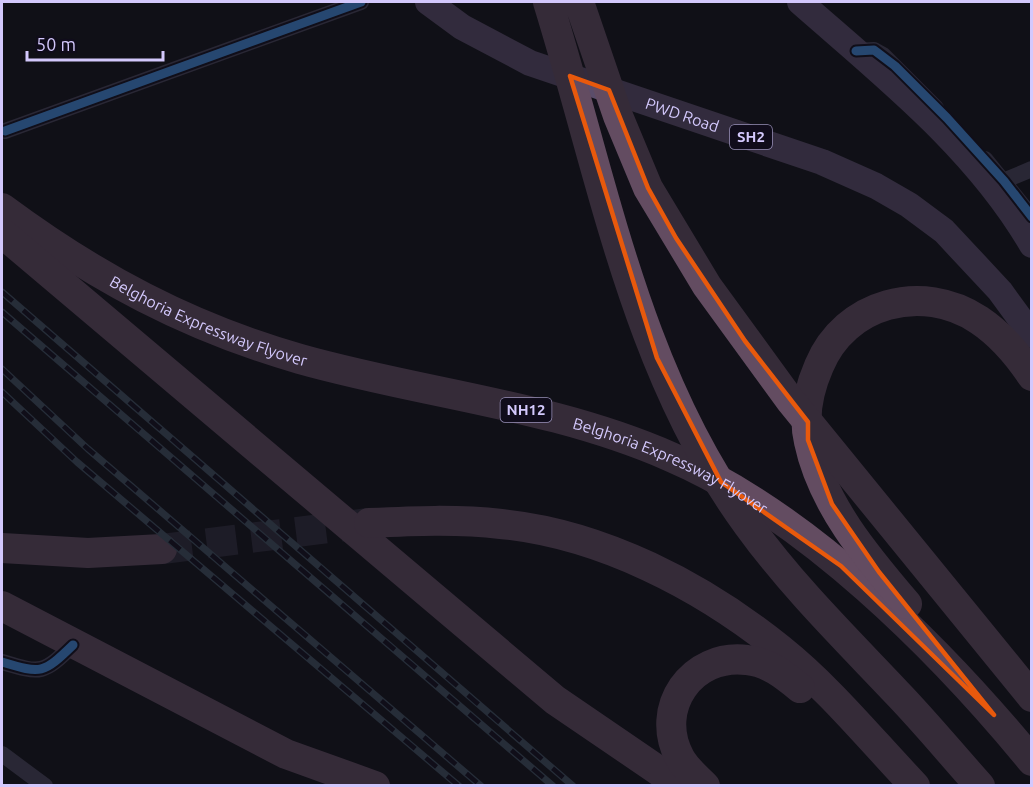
<svg xmlns="http://www.w3.org/2000/svg" width="1033" height="787" font-family="Ubuntu,sans-serif">
	<style>
		.lines { fill: none; stroke-linecap: round; stroke-linejoin: round }
		.motorway-tunnel { stroke: #2e2c3a; stroke-width: 30; stroke-dasharray: 30 15; stroke-linecap: butt }
		.minor { stroke: #474459; stroke-width: 16 }
		.primary { stroke: #5b4d6a; stroke-width: 26 }
		.motorway { stroke: #634c61; stroke-width: 30 }
		.rail-casing { stroke: #405161; stroke-width: 7 }
		.rail { stroke: #100c1b; stroke-width: 4.5; stroke-dasharray: 14; stroke-linecap: butt }
		.motorway-bridge { stroke: #634c61; stroke-width: 30 }
		.cycleway-casing { stroke: #100c1b; stroke-width: 13 }
		.cycleway { stroke: #408adc; stroke-width: 9 }
		.marked { fill: none; stroke: #e8590c; stroke-width: 4.5; stroke-linejoin: round }
		.labels { text-anchor: middle; stroke-width: 4.5; stroke-linejoin: round; paint-order: stroke }
		.shield { fill: #100c1b; stroke: #9890b8; stroke-width: 1.5 }
		.shield-label { font-size: 15px; font-weight: bold; fill: #d3c8fc }
		.street-label { font-size: 16px; fill: #d3c8fc; stroke: #100c1b }
	</style>
	<rect width="100%" height="100%" fill="#111018"/>
	<g class="lines">
		<!-- motorway-tunnel -->
		<path class="motorway-tunnel" d="M162,549L369,523"/>
		<!-- minor -->
		<path class="minor" d="M856,51L874,50L883,55L936,108
			M5,131L361,2
			M985,159L1032,217
			M996,184L1032,169
			M2,662C42,674 43,674 73,645
			M2,754L45,786"/>
		<!-- primary -->
		<g class="primary">
			<path id="s1" d="M428,2L462,27L530,63L822,162L876,186L909,205L944,231L1000,291L1032,335"/>
			<path d="M800,2C883,75 976,148 1032,245"/>
		</g>
		<!-- motorway -->
		<g class="motorway">
			<path id="s2" d="M2,208C95,277 188,327 300,359C424,394 553,405 671,457C806,515 939,648 1032,761"/>
			<path d="M2,233L555,700L681,786"/>
			<path d="M369,523C413,521 457,519 501,524C602,534 702,586 780,649C830,689 871,740 915,786"/>
			<path d="M2,548L88,553L162,549"/>
			<path d="M907,604C866,556 822,504 809,442C803,417 809,389 819,366C845,303 922,282 979,320C1000,334 1018,355 1032,376"/>
			<path d="M2,606L286,754L375,786"/>
			<path d="M705,786C696,777 686,769 680,758C653,708 692,653 747,660C768,662 784,675 800,688"/>
		</g>
		<!-- rail casing -->
		<g class="rail-casing">
			<path id="rail" d="M2,292L573,786
				M2,312L553,786
				M2,369L88,449L481,786
				M2,392L77,462L459,786"/>
		</g>
		<!-- rail -->
		<use href="#rail" class="rail"/>
		<!-- motorway-bridge -->
		<path class="motorway-bridge" d="M548,2C603,179 636,373 748,525C792,586 846,639 897,693C926,723 952,755 980,786
			M579,2L618,116L648,188L707,286L790,400L1032,697"/>
		<!-- cycleway casing -->
		<g class="cycleway-casing">
			<path id="cycleway" d="M856,51L874,50L895,66L947,118L1004,181L1032,217
				M5,131L361,2
				M2,662C42,674 43,674 73,645"/>
		</g>
		<!-- cycleway -->
		<use href="#cycleway" class="cycleway"/>
	</g>
	<!-- marked area -->
	<path d="M0 0H1033V787H0ZM570,76L609,90L648,188L676,238L745,341L808,422V440L832,504L879,572L994,715L841,566L721,482L657,358Z" fill="#111018" fill-opacity=".55" fill-rule="evenodd"/>
	<path class="marked" d="M570,76L609,90L648,188L676,238L745,341L808,422V440L832,504L879,572L994,715L841,566L721,482L657,358Z"/>
	<g class="labels">
		<!-- shield labels -->
		<g class="shield">
			<rect x="730" y="125" width="42" height="24" rx="4.5"/>
			<rect x="500.5" y="398" width="51" height="24" rx="4.5"/>
		</g>
		<g class="shield-label">
			<text x="751" y="142">SH2</text>
			<text x="526" y="415">NH12</text>
		</g>
		<!-- street labels -->
		<g class="street-label">
			<text dy="6" stroke="none"><textPath href="#s1" startOffset="280">PWD Road</textPath></text>
			<text dy="6" stroke="none"><textPath href="#s2" startOffset="237">Belghoria Expressway Flyover</textPath></text>
			<text dy="6" stroke="none"><textPath href="#s2" startOffset="723">Belghoria Expressway Flyover</textPath></text>
		</g>
	</g>
	<!-- border -->
	<rect width="1033" height="787" fill="none" stroke="#d3c8fc" stroke-width="6"/>
	<!-- scale -->
	<path d="M27 51v9h136v-9" fill="none" stroke="#d3c8fc" stroke-width="3"/>
	<text x="36" y="51" font-size="18" fill="#d3c8fc" stroke="#100c1b" stroke-width="4.5" paint-order="stroke">50 m</text>
</svg>
